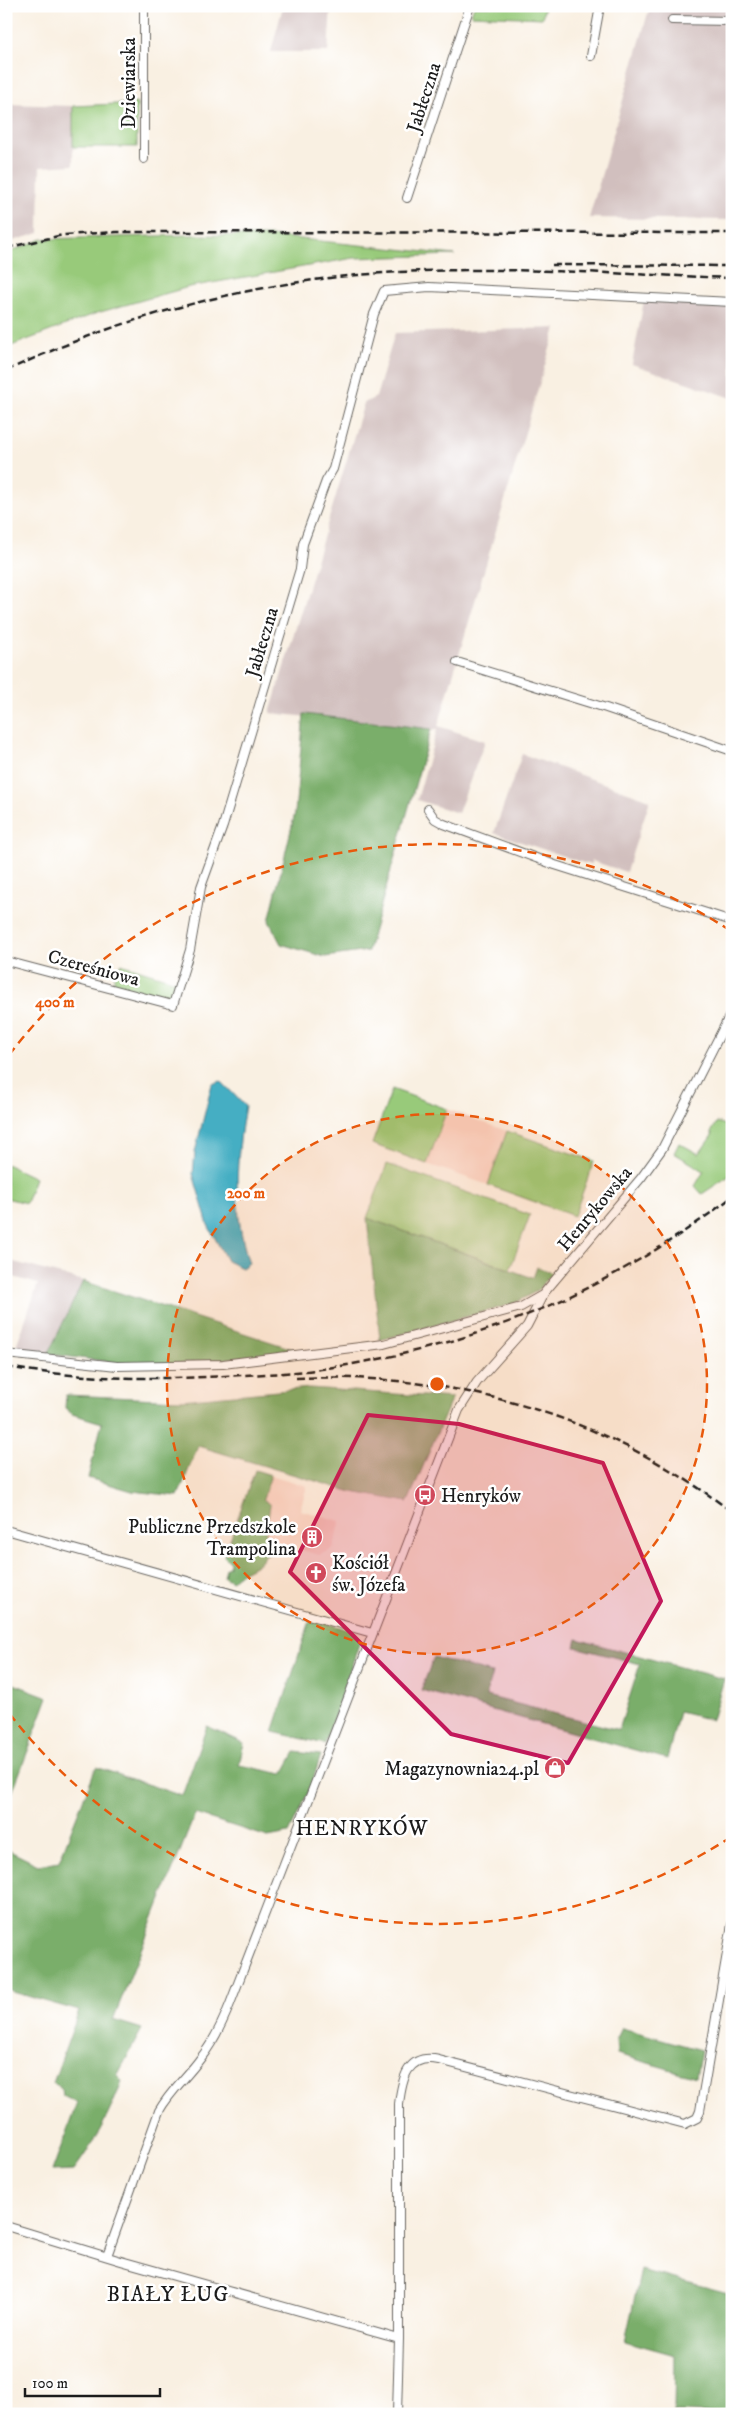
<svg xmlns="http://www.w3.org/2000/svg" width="738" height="2420" font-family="'IM FELL DW Pica',serif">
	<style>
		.built { fill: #f6d2c4 }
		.industrial { fill: #d1bfbe }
		.green { fill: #98ca7a; stroke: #5a734b }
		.forest { fill: #7aae6a; stroke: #4b6543 }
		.water { fill: #44aec3; stroke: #306570 }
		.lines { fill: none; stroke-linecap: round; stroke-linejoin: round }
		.minor-casing { stroke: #696661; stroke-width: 10 }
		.minor { stroke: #fff; stroke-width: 8 }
		.rail { stroke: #1c1c1c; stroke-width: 2.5; stroke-dasharray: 8 4; stroke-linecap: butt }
		.marked { fill: #c2185b; fill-opacity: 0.2; stroke: #c2185b; stroke-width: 4; stroke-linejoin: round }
		.ring { fill: none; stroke: #e8590c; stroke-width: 2.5; stroke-dasharray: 9 6 }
		.labels { text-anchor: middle; stroke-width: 5; stroke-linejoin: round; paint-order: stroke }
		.street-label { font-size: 19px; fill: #1c1c1c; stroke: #fff }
		.poi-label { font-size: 19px; fill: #1c1c1c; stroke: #fff; text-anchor: start }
		.quarter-label { font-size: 21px; letter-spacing: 1px; fill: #1c1c1c; stroke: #fff }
		.centre { fill: #e8590c; stroke: #fff; stroke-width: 2.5 }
		.ring-label { font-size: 15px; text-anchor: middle; font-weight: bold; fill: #e8590c; stroke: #fff; stroke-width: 5; stroke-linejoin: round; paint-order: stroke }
	</style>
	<rect width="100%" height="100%" fill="#fff"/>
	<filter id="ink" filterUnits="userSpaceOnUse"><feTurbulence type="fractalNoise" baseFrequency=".02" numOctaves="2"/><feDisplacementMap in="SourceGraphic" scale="10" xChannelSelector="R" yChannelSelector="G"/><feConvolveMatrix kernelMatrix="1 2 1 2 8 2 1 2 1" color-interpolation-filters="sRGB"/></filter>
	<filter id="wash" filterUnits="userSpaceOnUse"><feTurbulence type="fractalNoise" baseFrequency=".0096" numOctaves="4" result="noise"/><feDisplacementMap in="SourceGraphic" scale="20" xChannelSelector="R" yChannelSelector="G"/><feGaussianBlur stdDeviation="1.12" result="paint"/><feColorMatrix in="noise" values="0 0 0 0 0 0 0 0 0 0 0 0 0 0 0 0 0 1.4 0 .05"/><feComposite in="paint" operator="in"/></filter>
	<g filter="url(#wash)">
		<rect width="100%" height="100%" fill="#f9f0e2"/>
		<!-- built -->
		<path class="built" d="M447,1109L507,1131L488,1185L427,1164Z
			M271,1475L307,1486L300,1510L341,1521L334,1547L331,1550L319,1555L277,1543L265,1537L270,1505L263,1499Z"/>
		<!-- industrial -->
		<path class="industrial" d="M283,6H331L328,52H271Z
			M650,6H732V220L589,218Z
			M6,104L73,106V165L40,167L39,233L6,243Z
			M644,301L732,306V398L632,364Z
			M556,328L438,726L485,741L458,813L417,800L437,730L270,713L364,403L376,397L395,333Z
			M522,754L650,800L626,872L592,861V864H587L494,833Z
			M7,1260L83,1281L48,1354L15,1349L38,1284L6,1275Z"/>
		<!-- green -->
		<path class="green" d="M474,6H545L542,18L471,15Z
			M137,103V147H73V106Z
			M192,235L272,236L455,255L354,258L189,287L97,313L6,348V253L42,239Z
			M121,964L176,981L169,1000L113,985L115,974Z
			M392,1089L447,1109L427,1164L372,1144Z
			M717,1122L732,1127V1174L702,1194L695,1186L704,1171L674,1153L679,1143L699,1154L713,1134L711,1133Z
			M507,1131L594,1161L574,1216L488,1185Z
			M6,1164L35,1178L26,1203L6,1198Z
			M387,1164L530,1215L510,1269L367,1218Z"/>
		<!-- forest -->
		<path class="forest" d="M304,714L431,729L368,951L325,957L281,944L269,921L295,813Z
			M367,1218L533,1278L537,1267L552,1273L537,1291L513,1304L380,1340Z
			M83,1281L299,1351L178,1364H126L48,1354Z
			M310,1388L452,1398L408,1502L352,1492L198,1446L178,1496L132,1491L88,1478L102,1423L72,1414L65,1408L66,1395L181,1400Z
			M255,1470L271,1475L263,1499L270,1505L265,1537L277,1543L274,1553L265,1555C256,1571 242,1568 232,1581L224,1577L226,1568L229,1567L230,1562L224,1556Z
			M311,1618L355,1632L360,1641L325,1744L273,1732Z
			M577,1639L724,1679L712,1720L679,1712L667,1759L421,1690L434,1657L492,1673L486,1696L619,1730L640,1664L575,1647Z
			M6,1681L48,1697L6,1809Z
			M207,1726L244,1743L239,1765L283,1774L295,1752L321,1755L310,1789L289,1833L268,1837L195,1814L113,2020L142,2029L117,2076L122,2081C110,2114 95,2142 74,2170L52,2171L77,2103L63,2096L62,2089L53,2083L79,2011L6,1990V1849L38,1865L59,1861L96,1767L182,1796Z
			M622,2028L701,2050L696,2077L617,2054L616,2040Z
			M641,2270L732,2294V2414L674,2412L675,2355L625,2341Z"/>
		<!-- water -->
		<path class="water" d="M221,1081L245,1106C236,1159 232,1211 249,1263L242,1268L227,1261L208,1225L193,1174L195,1152L212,1084Z"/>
	</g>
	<g filter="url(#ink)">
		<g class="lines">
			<!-- minor casing -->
			<g class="minor-casing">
				<path id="minor" d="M144,6V159
					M672,20L732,21
					M591,56L600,6
					M407,198L470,6
					M457,662L606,708L732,751
					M428,809L435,819L444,824L555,865L732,921
					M6,961L173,1005L190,950L201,887L223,826L300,569L303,544L326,481L333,469L374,314L384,291L429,287L732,302
					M6,1354L117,1366L223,1364L384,1344L521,1307L544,1294
					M6,1530L372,1633
					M6,2226L121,2261L399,2339L397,2414
					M107,2256L159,2111C170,2091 187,2077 200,2059C213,2043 222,2024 230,2004L459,1410L477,1382L527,1326L544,1293L641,1178L662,1149L732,1011
					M399,2339V2104C402,2079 407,2053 439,2060L685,2124L697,2118L700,2111L732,1924"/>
			</g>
			<!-- minor -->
			<use href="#minor" class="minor"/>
			<!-- rail -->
			<path class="rail" d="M6,248L63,235L117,232L732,233
				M552,265L732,266
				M6,371C116,319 237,286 358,275C482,264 608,274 732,278
				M6,1367C79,1379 152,1380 225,1376C257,1374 290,1374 321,1369C476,1347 608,1292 732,1197
				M296,1378C454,1372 605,1415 732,1512"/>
		</g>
	</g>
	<!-- marked area -->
	<path class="marked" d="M368,1415L459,1424L603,1463L661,1601L568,1763L451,1734L290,1572Z"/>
	<!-- distance rings -->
	<circle cx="437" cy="1384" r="270" fill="#e8590c" fill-opacity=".12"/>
	<g class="ring">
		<circle cx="437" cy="1384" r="270"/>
		<path d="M731 1837A540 540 0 0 1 9 1713M9 1055A540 540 0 0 1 731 931"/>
	</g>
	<!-- icons -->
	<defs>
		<g id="bus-disc" transform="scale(1.125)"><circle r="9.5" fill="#d1495b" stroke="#fff"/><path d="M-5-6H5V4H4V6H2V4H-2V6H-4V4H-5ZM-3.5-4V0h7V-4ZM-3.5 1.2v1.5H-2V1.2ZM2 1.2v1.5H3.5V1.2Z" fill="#fff"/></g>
		<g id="building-disc" transform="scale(1.125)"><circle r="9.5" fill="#d1495b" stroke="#fff"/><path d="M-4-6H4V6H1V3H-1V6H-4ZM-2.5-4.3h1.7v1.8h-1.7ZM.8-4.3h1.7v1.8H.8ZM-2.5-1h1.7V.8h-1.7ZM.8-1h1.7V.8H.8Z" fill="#fff"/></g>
		<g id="church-disc" transform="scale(1.125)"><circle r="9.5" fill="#d1495b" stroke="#fff"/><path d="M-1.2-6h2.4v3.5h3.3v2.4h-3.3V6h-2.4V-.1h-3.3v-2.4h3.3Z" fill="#fff"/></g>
		<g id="shop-disc" transform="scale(1.125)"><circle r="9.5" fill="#d1495b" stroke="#fff"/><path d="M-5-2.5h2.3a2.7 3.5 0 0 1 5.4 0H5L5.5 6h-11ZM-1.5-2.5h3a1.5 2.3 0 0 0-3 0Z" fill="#fff"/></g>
	</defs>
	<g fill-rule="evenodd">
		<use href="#bus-disc" x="425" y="1495"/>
		<use href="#building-disc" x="312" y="1537"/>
		<use href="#church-disc" x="316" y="1573"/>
		<use href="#shop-disc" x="555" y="1768"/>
	</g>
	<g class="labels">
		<!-- street labels -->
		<g class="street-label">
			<text transform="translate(128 83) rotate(-90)" y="7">Dziewiarska</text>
			<text transform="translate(423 97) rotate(-72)" y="7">Jabłeczna</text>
			<text transform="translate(261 642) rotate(-73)" y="7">Jabłeczna</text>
			<text transform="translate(94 967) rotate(15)" y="7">Czereśniowa</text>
			<text transform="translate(594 1208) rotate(-50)" y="7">Henrykowska</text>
		</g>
		<!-- poi labels -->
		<g class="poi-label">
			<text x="441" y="1502">Henryków</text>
			<text x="296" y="1533" text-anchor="end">Publiczne Przedszkole<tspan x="296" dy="22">Trampolina</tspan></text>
			<text x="332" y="1569">Kościół<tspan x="332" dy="22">św. Józefa</tspan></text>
			<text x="539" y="1775" text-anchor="end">Magazynownia24.pl</text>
		</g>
		<!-- quarter labels -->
		<g class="quarter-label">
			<text x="362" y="1835">HENRYKÓW</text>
			<text x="168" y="2301">BIAŁY ŁUG</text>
		</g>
	</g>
	<circle cx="437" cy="1384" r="8" class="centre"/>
	<g class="ring-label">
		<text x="55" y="1007">400 m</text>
		<text x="246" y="1198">200 m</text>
	</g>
	<!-- margin -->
	<rect width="738" height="2420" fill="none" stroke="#fff" stroke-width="25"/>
	<!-- scale -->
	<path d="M25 2388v8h135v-8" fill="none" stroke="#1c1c1c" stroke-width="2.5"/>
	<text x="32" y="2388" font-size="15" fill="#1c1c1c" stroke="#ffffff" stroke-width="4" paint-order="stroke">100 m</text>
</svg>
